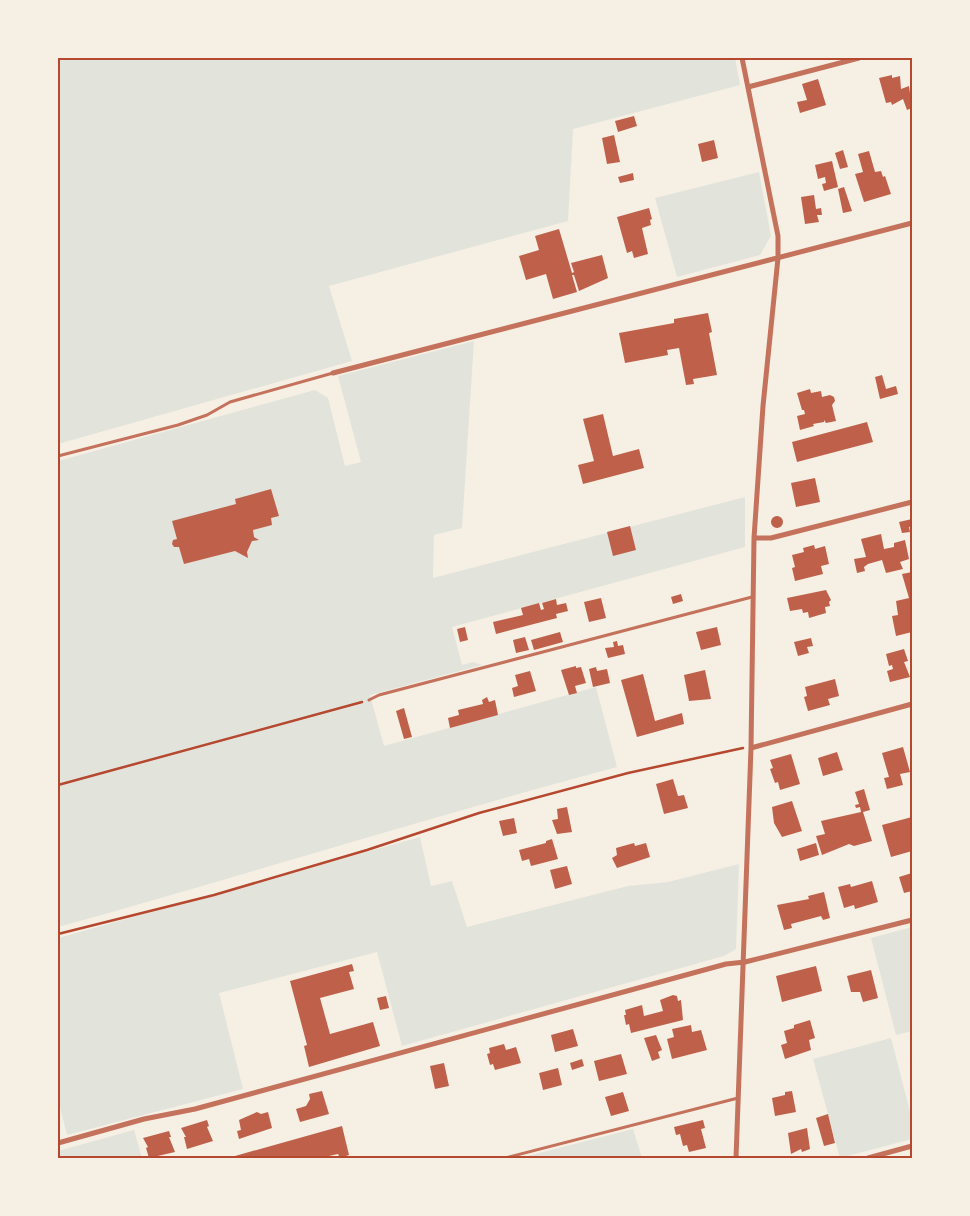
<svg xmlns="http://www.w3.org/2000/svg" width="970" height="1216" font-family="'Golos Text',sans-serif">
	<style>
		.green { fill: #e2e4dc }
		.building { fill: #bf614a }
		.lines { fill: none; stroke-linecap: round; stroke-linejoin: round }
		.path { stroke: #b5482f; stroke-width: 2.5 }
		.service { stroke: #c5725c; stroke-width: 3 }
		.minor { stroke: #c5725c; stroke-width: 5 }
		.neatline { fill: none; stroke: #b5482f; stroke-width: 2 }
	</style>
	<rect width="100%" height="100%" fill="#f6efe4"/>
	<!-- green -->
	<path class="green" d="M58,58H735L740,85L573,129L568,221L329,286L352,361L58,444Z
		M759,172L771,236L760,255L677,277L655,198Z
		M474,341L462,528L434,535L433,578L745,497V547L452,627L462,665L473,662L482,665L370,695L384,746L596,687L617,767C430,817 245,875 58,927V461L315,390L328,398L345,466L361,462L338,376Z
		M420,837L431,886L452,881L467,927L628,886L668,882L739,864L736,949L724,956L402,1046L377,952L219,993L243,1089L67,1135L58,1099V938Z
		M912,927V1031L896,1035L871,938Z
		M891,1038L912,1119V1139L840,1158L813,1059Z
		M633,1129L642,1158H520Z
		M134,1130L142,1158H58V1151Z"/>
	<!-- building -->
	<path class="building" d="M892,75V78L900,76L901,89L909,86L912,108L907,110L903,99L892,105L891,102L886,103L879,78Z
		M818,79L826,105L800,113L797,102L807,100L802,84Z
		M634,116L637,126L618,132L615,121Z
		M614,135L620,162L607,164L602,138Z
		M714,140L718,158L702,162L698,144Z
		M843,150L848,167L840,169L835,153Z
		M869,151L875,172L881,171L883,177L885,176L891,194L864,202L855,174L863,172L858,154Z
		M832,161L838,187L824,191L822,184L826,183L825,177L818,179L815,165Z
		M633,173L634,180L620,183L618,177Z
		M844,187L852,211L843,213L838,189Z
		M814,195L816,209L821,208L822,215H817L819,222L805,224L801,197Z
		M649,208L652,219L650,220L651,225L642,228L648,254L634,258L632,251L627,253L617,217Z
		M559,229L572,273L574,272L571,263L602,255L608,278L579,291L574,275H572L577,292L553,299L546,274L526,280L519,256L539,250L535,236Z
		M708,313L712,332L709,333L717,375L693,379L694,384L686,385L679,348L667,350L668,355L625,363L619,333L674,323V319Z
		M882,375L886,389L896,386L898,394L880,399L875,377Z
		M810,389L811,393L821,391L822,397L830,395L834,397L835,401L832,405L836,421L826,423L824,420V422L813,424L814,426L800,430L797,416L805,414L804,410H802L797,393Z
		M603,414L613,456L639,449L644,468L583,484L578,465L594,461L583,419Z
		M867,422L873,442L797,462L792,442Z
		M815,478L820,502L796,507L791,483Z
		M271,489L279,516L271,518L272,525L253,530L254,537L259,540L252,541L247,552L248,558L235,551L184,564L179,547H174L172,544L173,540L177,539L172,521L236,504L235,499Z
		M771 522a6 6 0 1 1 12 0a6 6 0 1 1-12 0Z
		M912,519V526L909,527L910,532L902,533L899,522Z
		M630,526L636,550L613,556L607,532Z
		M881,534L884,549L894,547V543L905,540L909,559L900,562L903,569L886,573L882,560L868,564L864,567L865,571L857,573L854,559L866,557L861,539Z
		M814,545L815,549L825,546L829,564L821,566L823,574L795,581L792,568L795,567L792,555L804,552L803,548Z
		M912,572V632L896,636L892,616L898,615L896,601L909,598L902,574Z
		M826,590L831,600L829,602L830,606L825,607L826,613L809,618L808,612L803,613L802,609L790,611L787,598Z
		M681,594L683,601L673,604L671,597Z
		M601,598L606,618L589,622L584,602Z
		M556,599L557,605L566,603L568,611L556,614L557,618L496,634L493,622L523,615L521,608L539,603L541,610L544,609L542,603Z
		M465,627L468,640L460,642L457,629Z
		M717,627L721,645L701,650L696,632Z
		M560,632L563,642L534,650L531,640Z
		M525,637L529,650L516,653L513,640Z
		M811,638L813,646L807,647L809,653L798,656L794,642Z
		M617,641L618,646L623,645L625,654L608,658L605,648L614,647L613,642Z
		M904,649L908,661L904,662L910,677L890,682L887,671L893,669L892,665L889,666L886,654Z
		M576,666V668L581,667L586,683L575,686L577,693L569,695L561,670Z
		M596,667L597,671L607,669L610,683L593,687L589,669Z
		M705,670L711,699L689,701L684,675Z
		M530,671L536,691L514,697L512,688L518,686L515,675Z
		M643,674L655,721L682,713L684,724L637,737L621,680Z
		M835,679L839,696L828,699L830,705L808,711L804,697L807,696L805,687Z
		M487,697L489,702L495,700L498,715L450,728L448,718L459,715L458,710L483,704L482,700Z
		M404,708L412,737L404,739L396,711Z
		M903,747L910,772L900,774L903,785L887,789L884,778L889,777L882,753Z
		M837,752L843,770L823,776L818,758Z
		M791,754L800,784L780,790L778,782L775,783L770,769L773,768L770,760Z
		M673,779L678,796L684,795L688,808L664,814L656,784Z
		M864,789L870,810L863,812L872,841L854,846L849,844L822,855L816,836L825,834L821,821L861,812L860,807L856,808L855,805L859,804L855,792Z
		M792,801L802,831L782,837L774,823L772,807Z
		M567,807L572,832L557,834L552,820L558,819L557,809Z
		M912,817V851L891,857L882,825Z
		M514,818L517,833L503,836L499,821Z
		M552,839L558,859L531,866L529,859L522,861L519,850L546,843V841Z
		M634,843L635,846L646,843L650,857L617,868L612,858L617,855L616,848Z
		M816,843L819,855L800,861L797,849Z
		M567,866L572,884L555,889L550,870Z
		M912,873V891L904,893L899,877Z
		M872,881L878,902L855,909L854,905L844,908L838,887L850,884L851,887Z
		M824,892L830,918L823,920L821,916L791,924L792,928L784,930L777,905L809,899L808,896Z
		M352,964L354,971L349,972L354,989L320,998L330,1034L373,1022L380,1046L309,1067L304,1046L307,1045L290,981Z
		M816,966L822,991L782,1002L776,976Z
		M871,970L878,998L863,1002L860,992H851L847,976Z
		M673,995L677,996L678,1001L681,1000L683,1020L631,1033L629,1024L626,1025L624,1015H626L625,1010L642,1005L644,1016L663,1011L660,1000Z
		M386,996L389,1008L380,1010L377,998Z
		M810,1020L815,1038L809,1040L811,1050L785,1059L781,1045L787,1043L784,1031L794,1028V1025Z
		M691,1025L692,1032L701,1030L707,1050L672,1059L667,1039L674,1037L672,1029Z
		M573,1029L578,1046L555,1052L551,1035Z
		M656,1035L662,1050L658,1052L660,1058L652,1061L644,1038Z
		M504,1044L506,1050L516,1047L521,1063L495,1070L493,1064L490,1065L487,1054L490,1053L489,1048Z
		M621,1054L627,1074L599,1081L594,1061Z
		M582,1059L584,1066L572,1070L570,1063Z
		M444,1063L449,1086L435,1089L430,1066Z
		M558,1068L562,1085L543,1090L539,1073Z
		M322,1091L329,1114L300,1122L296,1109L306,1106L310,1099L309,1094Z
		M792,1091L796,1112L775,1116L772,1098L785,1095V1092Z
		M623,1092L629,1111L611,1116L605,1097Z
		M257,1112L261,1114L268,1112L272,1128L239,1139L237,1131L241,1130L239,1120Z
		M828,1114L835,1143L824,1146L816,1118Z
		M207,1120L209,1126L207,1127L213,1141L187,1149L184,1137H186L181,1128Z
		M703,1120L705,1128L701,1129L706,1148L689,1152L687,1145L683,1146L680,1134L676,1135L674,1127Z
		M342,1126L349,1155L340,1158L338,1154L320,1158H235V1156Z
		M807,1128L810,1149L802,1152L801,1149L791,1154L788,1133Z
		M169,1131L171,1137H169L175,1152L149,1158L146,1148L148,1147L143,1138Z"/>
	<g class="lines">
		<!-- path -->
		<path class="path" d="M58,785L362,702
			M58,934L214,895L367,850L479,813L628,773L743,748"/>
		<!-- service -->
		<path class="service" d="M58,456L178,425L207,415L230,402L333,373
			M369,700L379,695L752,597
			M505,1158L738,1098"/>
		<!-- minor -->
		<path class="minor" d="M748,87L859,58
			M333,373L912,223
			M754,538H771L912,502
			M751,748L912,704
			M58,1143L144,1119L195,1109L726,964L745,962L912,920
			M736,1158L751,748L754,538L763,406L778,258V236L742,58
			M868,1158L912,1146"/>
	</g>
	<!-- border -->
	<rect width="970" height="1216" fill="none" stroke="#f6efe4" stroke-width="118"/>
	<rect x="59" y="59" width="852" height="1098" class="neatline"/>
</svg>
